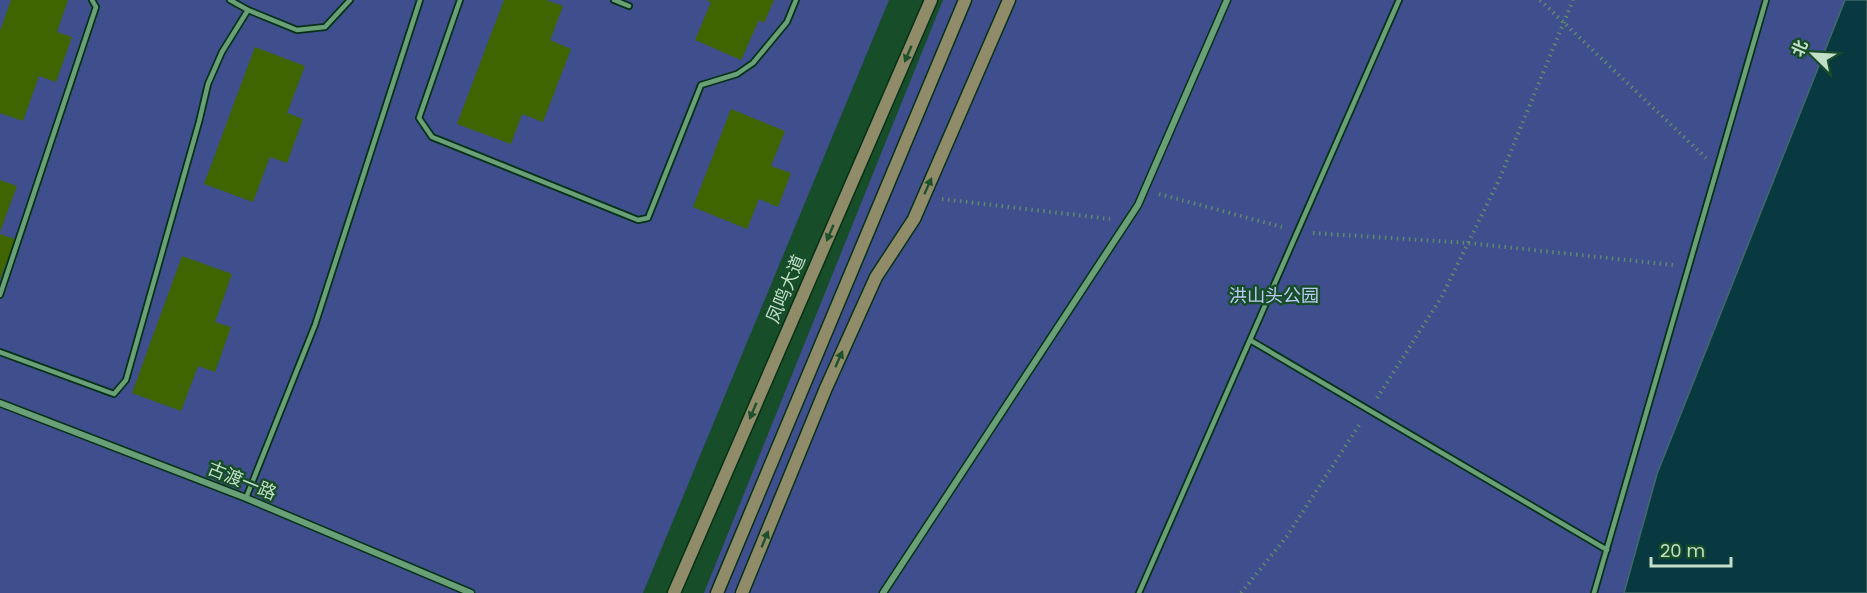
<svg xmlns="http://www.w3.org/2000/svg" width="1867" height="593" font-family="Poppins,'Noto Sans SC',sans-serif">
	<style>
		.green { fill: #3f4f8e }
		.water { fill: #083840; stroke: #406a69; stroke-width: 1.5 }
		.building { fill: #3e6500 }
		.lines { fill: none; stroke-linecap: round; stroke-linejoin: round }
		.lane-casing { stroke: #063116; stroke-width: 8 }
		.street-casing { stroke: #063116; stroke-width: 9 }
		.secondary-casing { stroke: #063116; stroke-width: 15 }
		.path { stroke: #5f8a6c; stroke-width: 4; stroke-dasharray: 1.5 4.5; stroke-linecap: butt }
		.lane { stroke: #6aa077; stroke-width: 4.5 }
		.street { stroke: #6aa077; stroke-width: 6 }
		.secondary { stroke: #908b68; stroke-width: 12 }
		.oneway { fill: #1d512c }
		.labels { text-anchor: middle; stroke-width: 5; stroke-linejoin: round; paint-order: stroke }
		.street-label { font-size: 18px; fill: #c3dfc9; stroke: #174e29 }
		.park-label { font-size: 18px; fill: #bdcbf6; stroke: #174e29 }
	</style>
	<rect width="100%" height="100%" fill="#174e29"/>
	<!-- green -->
	<path class="green" d="M0,0H889L643,593H0Z
		M943,0H1845L1657,474L1624,593H704Z"/>
	<!-- water -->
	<path class="water" d="M1845,0H1867V593H1624L1657,474Z"/>
	<!-- building -->
	<path class="building" d="M11,0H68L57,32L72,37L56,82L39,76L23,121L0,113V31Z
		M504,0H546L563,6L550,40L571,49L543,122L522,114L511,144L457,124Z
		M706,0H774L764,23L759,20L741,60L695,40L711,2Z
		M255,47L305,66L287,113L303,119L287,163L270,157L253,202L204,184Z
		M731,109L785,131L771,166L791,173L778,207L759,199L747,229L693,207Z
		M0,180L17,186L0,232Z
		M0,234L15,239L0,280Z
		M182,256L232,274L215,322L231,327L215,372L198,366L181,411L132,393Z"/>
	<g class="lines">
		<!-- lane casing -->
		<g class="lane-casing">
			<path id="lane" d="M230,0L248,10L297,30L325,27L350,0
				M460,0L419,118L432,137L638,220L648,218L701,85L737,74L753,63L787,22L796,0
				M614,0L629,6
				M0,295L96,7L92,0
				M1250,340L1607,550
				M0,352L114,394L126,380L199,122L208,84L222,52L248,10
				M246,498L315,325L420,0
				M1139,593L1399,0
				M1594,593L1766,0"/>
		</g>
		<!-- street casing -->
		<g class="street-casing">
			<path id="street" d="M0,403L246,498L471,593
				M883,593L1138,205L1227,0"/>
		</g>
		<!-- secondary casing -->
		<g class="secondary-casing">
			<path id="secondary" d="M674,593L931,0
				M717,593L965,0
				M742,593L826,388L876,277L914,219L1009,0"/>
		</g>
		<!-- path -->
		<path class="path" d="M1540,0L1706,158
			M1159,194L1282,227
			M942,199L1110,219
			M1313,233L1468,243L1673,265
			M1377,398L1441,298L1499,180L1573,0
			M1241,593L1287,536L1361,422"/>
		<!-- lane -->
		<use href="#lane" class="lane"/>
		<!-- street -->
		<use href="#street" class="street"/>
		<!-- secondary -->
		<use href="#secondary" class="secondary"/>
	</g>
	<!-- one-way arrows -->
	<defs><path id="oneway-solid" d="M-6-.8H1V-3.2L6.5 0L1 3.2V.8H-6Z" transform="scale(1.5)"/></defs>
	<g class="oneway">
		<use href="#oneway-solid" transform="translate(908 54) rotate(113)"/>
		<use href="#oneway-solid" transform="translate(928 186) rotate(-66)"/>
		<use href="#oneway-solid" transform="translate(830 233) rotate(113)"/>
		<use href="#oneway-solid" transform="translate(839 359) rotate(-66)"/>
		<use href="#oneway-solid" transform="translate(753 411) rotate(113)"/>
		<use href="#oneway-solid" transform="translate(765 539) rotate(-68)"/>
	</g>
	<g class="labels">
		<!-- street labels -->
		<g class="street-label">
			<text transform="translate(786 289) rotate(-67)" y="6">凤鸣大道</text>
			<text transform="translate(242 481) rotate(22)" y="6">古渡一路</text>
		</g>
		<!-- park labels -->
		<g class="park-label">
			<text x="1274" y="302">洪山头公园</text>
		</g>
	</g>
	<!-- north arrow -->
	<g transform="translate(1813 54) rotate(294)" stroke="#174e29" stroke-width="4.5" paint-order="stroke">
	<path d="M0-4.5L10 22L0 15L-10 22Z" fill="#c3dfc9"/>
	<text y="-9" font-size="16" font-weight="bold" text-anchor="middle" fill="#c3dfc9">北</text>
	</g>
	<!-- scale -->
	<path d="M1651 557v9h80v-9" fill="none" stroke="#c3dfc9" stroke-width="3"/>
	<text x="1660" y="557" font-size="18" fill="#c3dfc9" stroke="#174e29" stroke-width="4.5" paint-order="stroke">20 m</text>
</svg>
